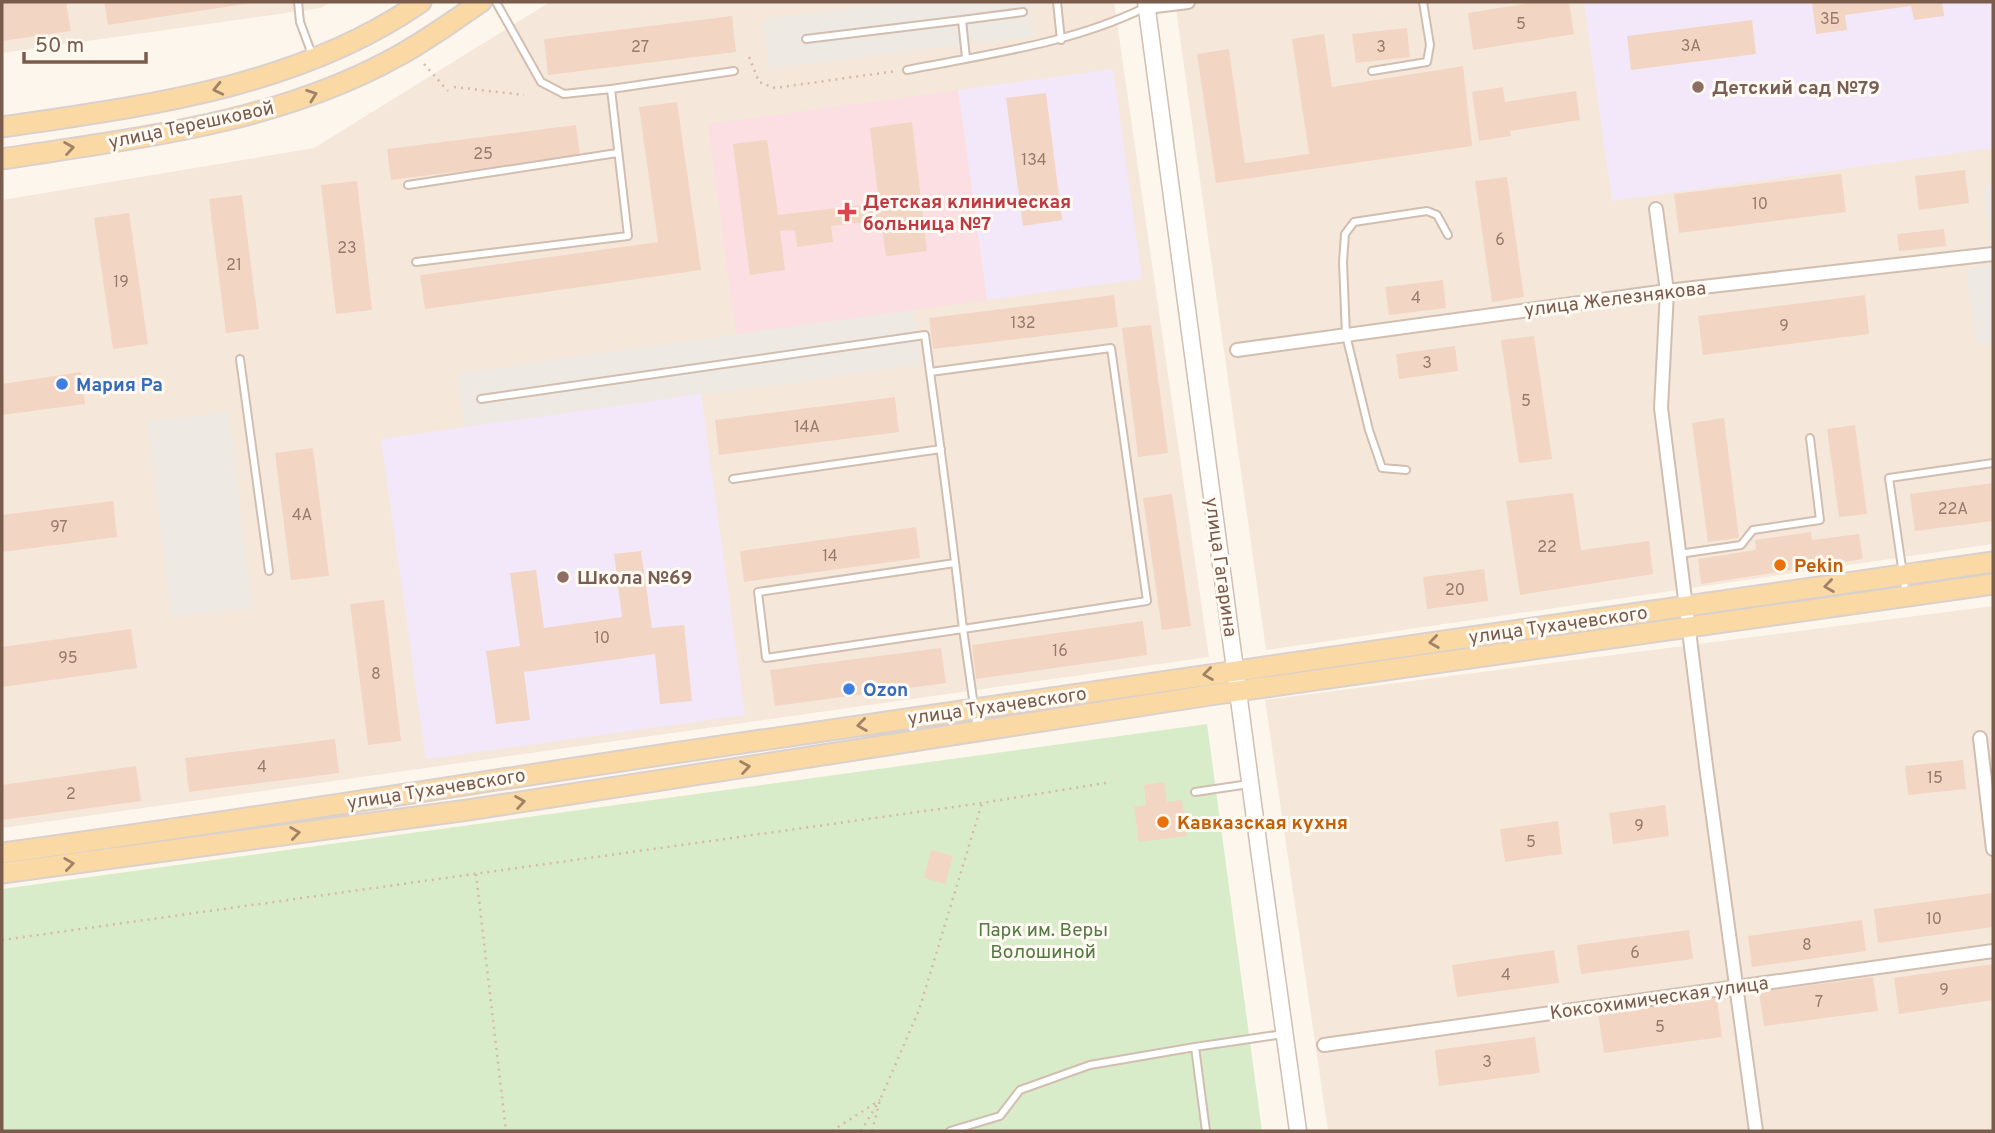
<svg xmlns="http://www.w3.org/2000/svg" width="1995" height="1133" font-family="Overpass,sans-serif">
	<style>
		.residential { fill: #f5e8da }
		.industrial { fill: #efe9e4 }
		.education { fill: #f3e8fa }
		.medical { fill: #fbdfe3 }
		.green { fill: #d8ecc9 }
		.building { fill: #f3d5c3 }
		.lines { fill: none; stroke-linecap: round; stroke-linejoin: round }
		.service-casing { stroke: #d1beb0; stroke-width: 10 }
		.minor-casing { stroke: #d1beb0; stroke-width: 16 }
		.tertiary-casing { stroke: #d1beb0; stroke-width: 19 }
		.primary-casing { stroke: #dad1cd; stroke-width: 23 }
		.path { stroke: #d9b8a5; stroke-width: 2.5; stroke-dasharray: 2 5; stroke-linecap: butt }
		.service { stroke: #fff; stroke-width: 6 }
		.minor { stroke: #fff; stroke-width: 12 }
		.tertiary { stroke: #fff; stroke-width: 16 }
		.primary { stroke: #fbd9a5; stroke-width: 19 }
		.oneway { stroke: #a18267 }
		.education-dot { fill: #8d6e63; stroke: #fffaf3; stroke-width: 2.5 }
		.health-dot { fill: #e0444e; stroke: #fffaf3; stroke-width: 2.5 }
		.shop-dot { fill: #3f7fe0; stroke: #fffaf3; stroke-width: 2.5 }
		.food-dot { fill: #e8710a; stroke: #fffaf3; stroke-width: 2.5 }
		.labels { text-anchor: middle; stroke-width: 6; stroke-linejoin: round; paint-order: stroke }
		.number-label { font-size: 16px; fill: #987a6a }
		.education-label { font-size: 19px; font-weight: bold; fill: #785e54; stroke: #fffaf3; text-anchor: start }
		.street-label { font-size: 19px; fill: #7a5c4d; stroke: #fffaf3 }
		.health-label { font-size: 19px; font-weight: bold; fill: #be3a42; stroke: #fffaf3; text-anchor: start }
		.shop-label { font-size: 19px; font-weight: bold; fill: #366cbe; stroke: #fffaf3; text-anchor: start }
		.food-label { font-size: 19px; font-weight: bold; fill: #c56008; stroke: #fffaf3; text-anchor: start }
		.park-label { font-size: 19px; fill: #537a41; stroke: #fffaf3 }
	</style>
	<rect width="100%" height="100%" fill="#fdf6ec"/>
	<!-- residential -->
	<path class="residential" d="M2,2H331L321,8L2,53Z
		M550,2H1114L1209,657L2,828V200L314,148Z
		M1175,2H1993V544L1266,650Z
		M1993,606V1131H1328L1265,700Z"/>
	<!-- industrial -->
	<path class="industrial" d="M907,2H1029L1033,36L769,69L763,19Z
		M1993,186V248H1990L1983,187Z
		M1993,265V343L1977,345L1966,269Z
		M913,310L921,365L465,427L457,373Z
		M229,411L252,608L171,617L148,421Z"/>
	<!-- education -->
	<path class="education" d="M1584,2H1993V148L1612,201Z
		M1113,69L1142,279L987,300L958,90Z
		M701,394L745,715L426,759L381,439Z"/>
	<!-- medical -->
	<path class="medical" d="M958,90L987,300L736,334L708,124Z"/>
	<!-- green -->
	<path class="green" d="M1207,724L1262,1131H2V889Z"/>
	<!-- building -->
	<path class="building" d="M11,2H66L71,31L2,41V3Z
		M104,2H251V3L108,25Z
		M1537,2H1569L1574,34L1473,50L1468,13Z
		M1818,2H1942L1944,16L1914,20L1911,6L1845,15L1847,30L1816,34L1812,3Z
		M732,16L736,52L548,75L544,39Z
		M1752,20L1756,54L1631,70L1627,36Z
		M1407,28L1410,57L1356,63L1352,34Z
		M1324,34L1332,87L1463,66L1472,146L1216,183L1197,54L1229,49L1245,163L1309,154L1292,39Z
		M1503,87L1505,102L1576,91L1580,120L1510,131L1511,136L1479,141L1472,92Z
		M1046,93L1062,220L1023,226L1006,98Z
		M677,102L701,270L425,309L420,275L658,242L639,107Z
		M912,122L927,251L886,256L881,220L831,226L833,242L797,247L795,230L780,231L785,270L750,275L733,144L767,140L778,215L879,203L870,128Z
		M576,125L580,156L391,180L387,149Z
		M1965,170L1969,203L1919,210L1915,176Z
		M1841,174L1846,212L1679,233L1674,194Z
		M1507,177L1524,297L1492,302L1475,181Z
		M357,181L372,310L336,314L321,185Z
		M242,195L259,329L226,333L209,199Z
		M129,213L148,344L113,349L94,218Z
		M1944,229L1946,246L1899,251L1897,234Z
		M1443,280L1446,308L1389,315L1385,287Z
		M1114,295L1118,327L933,349L929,318Z
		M1865,295L1869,334L1703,355L1698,316Z
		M1151,325L1168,453L1138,457L1122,328Z
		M1534,336L1552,459L1519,463L1501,340Z
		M1455,346L1458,371L1399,379L1396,354Z
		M81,372L85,404L2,415V384Z
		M895,397L899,432L719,455L715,420Z
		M1724,418L1739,538L1708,542L1692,423Z
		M1855,425L1867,514L1839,517L1827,429Z
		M313,448L329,576L291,580L275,453Z
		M1993,483V521L1915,531L1910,494Z
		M1573,493L1581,550L1649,541L1653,574L1520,595L1506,501Z
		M1172,494L1191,626L1162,630L1143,498Z
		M113,501L117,537L2,552V515Z
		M916,527L920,558L744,582L740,551Z
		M1811,532L1812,540L1859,534L1863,559L1701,584L1698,559L1756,550L1755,540Z
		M641,551L652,628L684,625L692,701L660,704L655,654L524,672L530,720L496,724L486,651L520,646L510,573L536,570L544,628L622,617L614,554Z
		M1484,569L1488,601L1427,609L1423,577Z
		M384,600L401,741L368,745L350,604Z
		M1143,621L1147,655L976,679L972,645Z
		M131,629L137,668L2,687V647Z
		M941,648L946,683L775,706L770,670Z
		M335,739L339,773L189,792L185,758Z
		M1963,760L1966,789L1908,795L1905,766Z
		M136,766L141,801L2,820V785Z
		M1164,782L1167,802L1182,800L1187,836L1139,842L1134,807L1146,805L1144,785Z
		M1665,805L1669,836L1613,844L1609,813Z
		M1558,821L1562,854L1505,862L1500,829Z
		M931,850L953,856L945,884L924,878Z
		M1993,893V927L1878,943L1874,909Z
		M1862,920L1866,951L1752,967L1748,936Z
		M1689,930L1693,959L1581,974L1577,945Z
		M1554,950L1559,983L1457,997L1452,965Z
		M1993,964V1000L1899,1014L1894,978Z
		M1873,977L1878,1011L1764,1026L1759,992Z
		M1717,998L1722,1037L1604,1053L1598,1014Z
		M1535,1037L1540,1073L1439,1086L1435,1050Z"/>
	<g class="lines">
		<!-- service casing -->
		<g class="service-casing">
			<path id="service" d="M298,2L300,22L313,57
				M496,2L541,82L564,94L611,89
				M1057,2L1061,40
				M962,20L1023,12
				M806,39L962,20L966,58
				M907,70C987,54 1070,44 1144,8
				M1372,71L1427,62L1430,45L1423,2
				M408,185L617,153
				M416,262L628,236L611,89L734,71
				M240,359L269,571
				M481,399L925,335L930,372
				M1406,470L1382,468L1369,430L1346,335L1343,262L1345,234L1354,222L1427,211L1437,215L1448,235
				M733,479L941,449
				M1679,554L1741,545L1753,530L1820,520L1810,438
				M955,563L758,592L766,658L963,629C953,543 942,457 930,372L1111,348L1147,601L963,629L977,727
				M1906,595L1889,478L1993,463
				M1195,792L1249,784
				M950,1131L1000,1116L1020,1090L1090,1065L1195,1047
				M1206,1131L1195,1047L1283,1034"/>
		</g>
		<!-- minor casing -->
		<g class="minor-casing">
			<path id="minor" d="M1147,7L1188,2
				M1656,209L1667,291L1661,408L1706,766L1756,1131
				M1237,350L1667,291L1993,254
				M1980,738L1993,849
				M1324,1045L1993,951"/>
		</g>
		<!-- tertiary casing -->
		<g class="tertiary-casing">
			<path id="tertiary" d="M1146,2L1259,849L1298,1131"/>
		</g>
		<!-- primary casing -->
		<g class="primary-casing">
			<path id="primary" d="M2,127C146,106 299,87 421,2
				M2,159C136,138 275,124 396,57C426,41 453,21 481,2
				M2,853C256,819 508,777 762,740C1172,679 1583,622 1993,562
				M2,873L468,810L1210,695L1993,584"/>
		</g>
		<!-- path -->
		<path class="path" d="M749,57L759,82L775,88L896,71
			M424,64L448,91
			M454,87L524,95
			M476,874L506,1131
			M2,940L982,803L1111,782
			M832,1131L880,1100
			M861,1131L878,1103
			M872,1131L880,1100L919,1010L982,803"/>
		<!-- service -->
		<use href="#service" class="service"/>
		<!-- minor -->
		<use href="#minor" class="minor"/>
		<!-- tertiary -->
		<use href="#tertiary" class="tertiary"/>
		<!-- primary -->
		<use href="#primary" class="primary"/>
	</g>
	<!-- one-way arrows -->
	<defs><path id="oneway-chevron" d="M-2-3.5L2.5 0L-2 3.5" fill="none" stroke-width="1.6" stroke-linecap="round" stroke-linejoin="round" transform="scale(1.75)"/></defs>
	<g class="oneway">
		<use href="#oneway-chevron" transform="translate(218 89) rotate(167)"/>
		<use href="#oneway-chevron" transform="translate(312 95) rotate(-20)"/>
		<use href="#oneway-chevron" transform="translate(69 148) rotate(-9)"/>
		<use href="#oneway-chevron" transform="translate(1829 586) rotate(172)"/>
		<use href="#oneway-chevron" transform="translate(1434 642) rotate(172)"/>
		<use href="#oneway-chevron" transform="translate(1208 674) rotate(172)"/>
		<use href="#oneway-chevron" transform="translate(862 725) rotate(172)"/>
		<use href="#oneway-chevron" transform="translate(745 767) rotate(-9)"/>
		<use href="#oneway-chevron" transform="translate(520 802) rotate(-9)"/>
		<use href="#oneway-chevron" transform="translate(295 833) rotate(-8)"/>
		<use href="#oneway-chevron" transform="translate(69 864) rotate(-8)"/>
	</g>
	<!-- markers -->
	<g class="education-dot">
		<circle cx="1698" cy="87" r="7"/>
		<circle cx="563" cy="577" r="7"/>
	</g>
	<path class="health-dot" d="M843.5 201.5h7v7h7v7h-7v7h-7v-7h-7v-7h7z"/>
	<g class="shop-dot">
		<circle cx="62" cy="384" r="7"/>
		<circle cx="849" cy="689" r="7"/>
	</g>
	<g class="food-dot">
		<circle cx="1780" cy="565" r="7"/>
		<circle cx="1163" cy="822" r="7"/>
	</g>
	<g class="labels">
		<!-- number labels -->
		<g class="number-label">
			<text x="1830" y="24">3Б</text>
			<text x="1521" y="29">5</text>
			<text x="1691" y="51">3А</text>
			<text x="640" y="52">27</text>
			<text x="1381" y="52">3</text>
			<text x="483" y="159">25</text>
			<text x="1034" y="165">134</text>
			<text x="1760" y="209">10</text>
			<text x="1500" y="245">6</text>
			<text x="347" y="253">23</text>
			<text x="234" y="270">21</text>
			<text x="121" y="287">19</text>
			<text x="1416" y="303">4</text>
			<text x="1023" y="328">132</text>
			<text x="1784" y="331">9</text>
			<text x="1427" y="368">3</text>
			<text x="1526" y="406">5</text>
			<text x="807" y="432">14А</text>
			<text x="1953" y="514">22А</text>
			<text x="302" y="520">4А</text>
			<text x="59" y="532">97</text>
			<text x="1547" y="552">22</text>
			<text x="830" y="561">14</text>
			<text x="1455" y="595">20</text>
			<text x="602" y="643">10</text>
			<text x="1060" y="656">16</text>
			<text x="68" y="663">95</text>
			<text x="376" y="679">8</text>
			<text x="262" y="772">4</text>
			<text x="1935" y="783">15</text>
			<text x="71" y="799">2</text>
			<text x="1639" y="831">9</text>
			<text x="1531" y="847">5</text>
			<text x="1934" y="924">10</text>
			<text x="1807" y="950">8</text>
			<text x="1635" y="958">6</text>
			<text x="1506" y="980">4</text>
			<text x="1944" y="995">9</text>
			<text x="1819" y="1007">7</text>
			<text x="1660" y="1032">5</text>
			<text x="1487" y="1067">3</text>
		</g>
		<!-- education labels -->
		<g class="education-label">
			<text x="1712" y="94">Детский сад №79</text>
			<text x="577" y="584">Школа №69</text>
		</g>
		<!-- street labels -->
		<g class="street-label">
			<text transform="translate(191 124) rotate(-12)" y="7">улица Терешковой</text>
			<text transform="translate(1615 298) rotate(-7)" y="7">улица Железнякова</text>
			<text transform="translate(1222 567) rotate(82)" y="7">улица Гагарина</text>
			<text transform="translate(1558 624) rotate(-8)" y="7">улица Тухачевского</text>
			<text transform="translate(997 705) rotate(-8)" y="7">улица Тухачевского</text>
			<text transform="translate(436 788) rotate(-9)" y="7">улица Тухачевского</text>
			<text transform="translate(1659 997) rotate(-8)" y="7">Коксохимическая улица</text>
		</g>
		<!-- health labels -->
		<g class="health-label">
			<text x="863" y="208">Детская клиническая<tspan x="863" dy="22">больница №7</tspan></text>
		</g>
		<!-- shop labels -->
		<g class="shop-label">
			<text x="76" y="391">Мария Ра</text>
			<text x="863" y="696">Ozon</text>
		</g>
		<!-- food labels -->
		<g class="food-label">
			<text x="1794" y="572">Pekin</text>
			<text x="1177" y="829">Кавказская кухня</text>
		</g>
		<!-- park labels -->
		<g class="park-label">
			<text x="1043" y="936">Парк им. Веры<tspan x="1043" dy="22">Волошиной</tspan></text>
		</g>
	</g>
	<!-- border -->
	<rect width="1995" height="1133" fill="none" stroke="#7a5c4d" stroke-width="7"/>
	<!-- scale -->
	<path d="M24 52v10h122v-10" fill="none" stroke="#7a5c4d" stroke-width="3.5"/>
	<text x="35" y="52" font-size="21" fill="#7a5c4d" stroke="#fffaf3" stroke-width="5" paint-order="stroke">50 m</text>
</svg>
